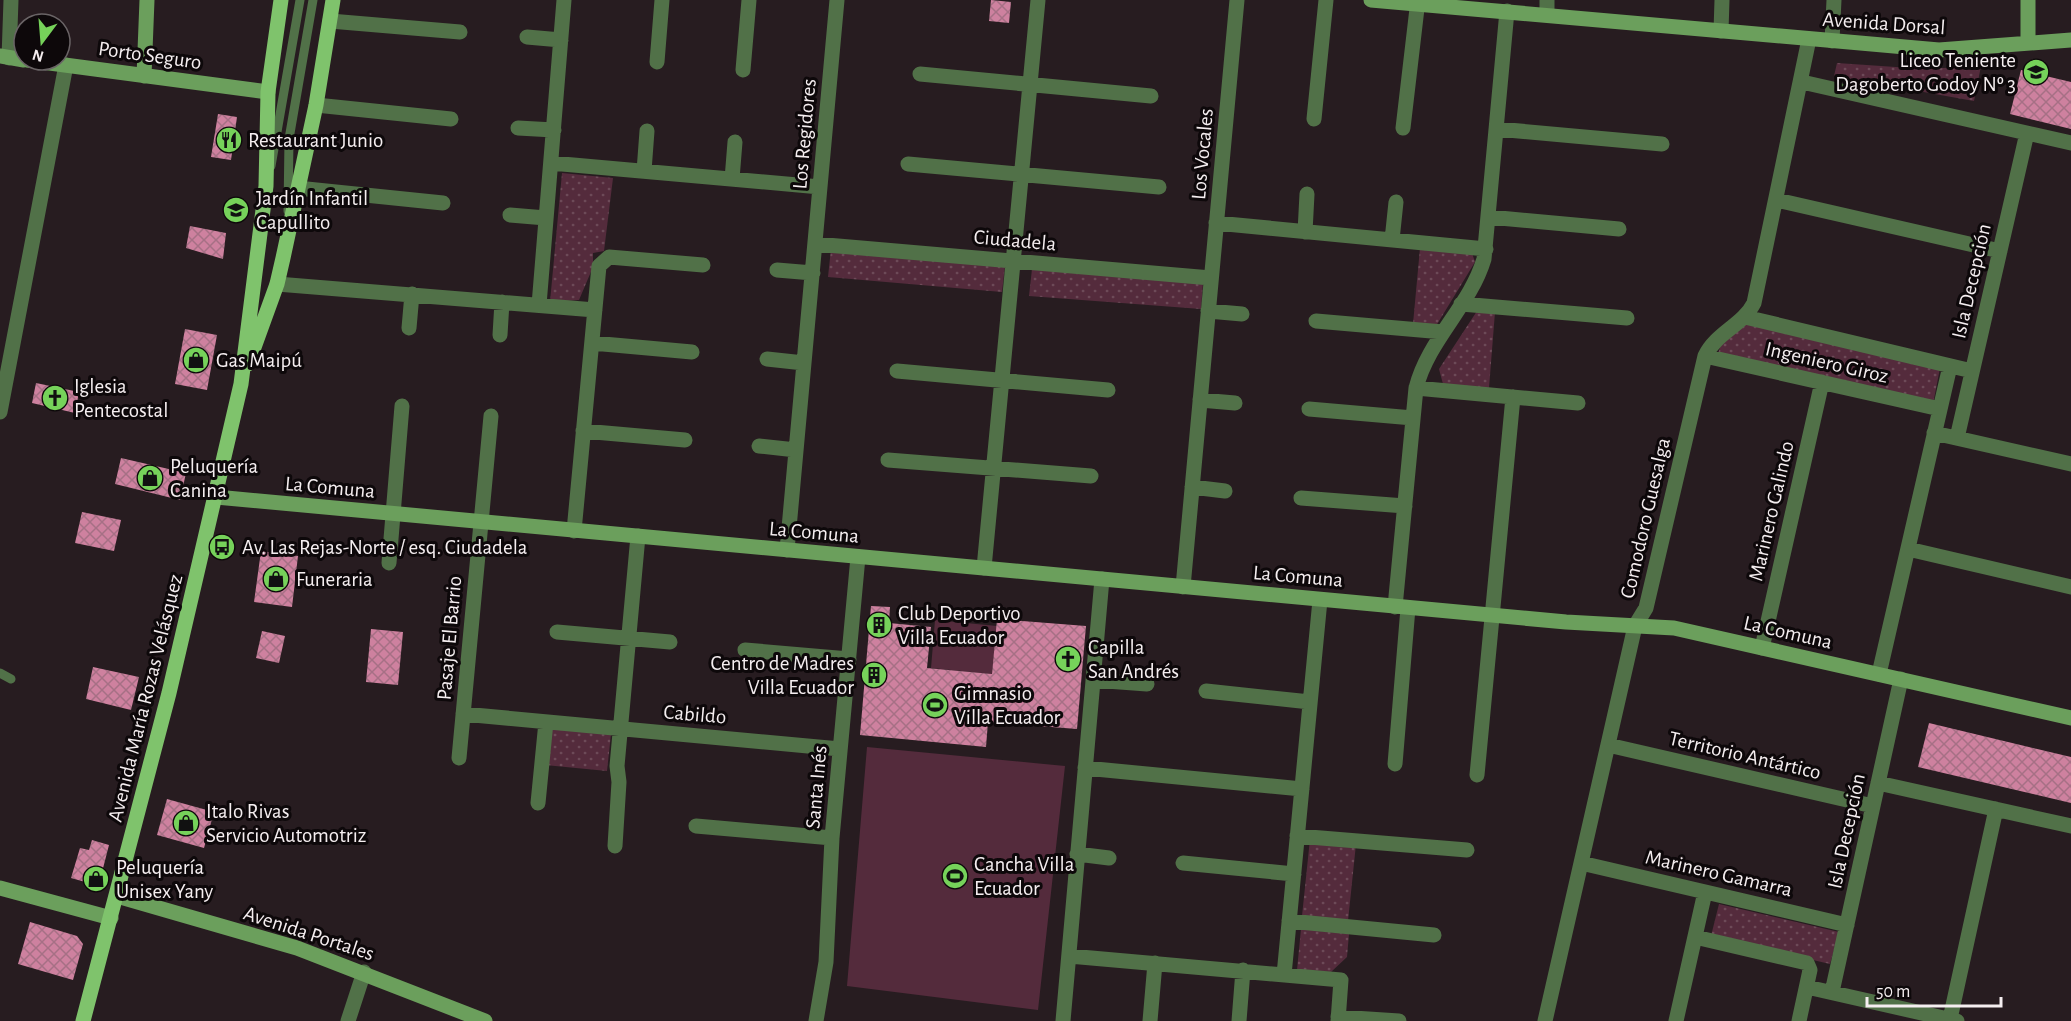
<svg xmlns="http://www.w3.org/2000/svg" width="2071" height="1021" font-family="'Alegreya Sans',sans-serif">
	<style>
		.grass { fill: url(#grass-dots) }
		.pitch { fill: #542b3c }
		.building { fill: url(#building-cross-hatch) }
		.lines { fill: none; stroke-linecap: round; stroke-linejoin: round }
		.lane { stroke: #517148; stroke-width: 9 }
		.street { stroke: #517148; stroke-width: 15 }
		.secondary { stroke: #6b9f5c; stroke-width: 15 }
		.primary { stroke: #7fc36c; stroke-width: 15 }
		.labels { text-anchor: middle; stroke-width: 6; stroke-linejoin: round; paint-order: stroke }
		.street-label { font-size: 21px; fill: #f5eef0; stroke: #0d080a }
		.poi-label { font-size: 21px; fill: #f5eef0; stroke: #0d080a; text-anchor: start }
	</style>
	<defs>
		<pattern id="grass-dots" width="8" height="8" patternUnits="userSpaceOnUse" patternTransform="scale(1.5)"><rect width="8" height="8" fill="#542b3c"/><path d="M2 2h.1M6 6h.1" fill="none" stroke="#6d4a58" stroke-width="1.8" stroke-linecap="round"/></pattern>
		<pattern id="building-cross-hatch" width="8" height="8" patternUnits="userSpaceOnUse" patternTransform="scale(1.5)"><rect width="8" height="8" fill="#ce819f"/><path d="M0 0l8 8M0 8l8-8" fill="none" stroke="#a67085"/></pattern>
	</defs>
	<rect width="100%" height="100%" fill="#271c20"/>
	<!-- grass -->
	<path class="grass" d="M1837,63L1925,69L1981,66L1974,101L1834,76Z
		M562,173L613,178L604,251L593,253V267L579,300L550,302Z
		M1420,248L1472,253L1475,262L1436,326L1413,324Z
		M831,249L1005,266L1002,292L828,277Z
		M1032,269L1203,282L1201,309L1029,296Z
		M1477,311L1495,312L1489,388L1443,384L1439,369Z
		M1749,321L1940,368L1933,404L1718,354L1721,344Z
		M549,727L611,734L607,771L545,765Z
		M1310,839L1356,844L1348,921L1302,916Z
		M1719,904L1839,932L1830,964L1711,936Z
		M1301,929L1349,934L1347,957L1331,972L1297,970Z"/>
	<!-- pitch -->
	<path class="pitch" d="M935,620L997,626L992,674L931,668Z
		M867,747L1065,766L1038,1010L847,986Z"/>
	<!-- building -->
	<path class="building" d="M991,0L1011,2L1009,23L989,21Z
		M2021,70L2071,82V129L2010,114Z
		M218,114L237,117L231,160L211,157Z
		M190,226L226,233L223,259L186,248Z
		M185,329L217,335L207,390L175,384Z
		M36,383L79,392L75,413L32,403Z
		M121,458L186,473L180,500L115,484Z
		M82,512L121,520L114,551L75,543Z
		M261,551L298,556L292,607L254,602Z
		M871,606L890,607L889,623L931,627L927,668L992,674L997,619L1086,626L1077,729L988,722L986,747L860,735Z
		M371,629L403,632L398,685L366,682Z
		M262,631L285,636L279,663L256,658Z
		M93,667L139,677L131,710L86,699Z
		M1929,723L2071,757V803L1918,767Z
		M167,799L214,812L204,848L157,835Z
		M92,840L109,845L100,880L92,884L71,878L80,848L89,850Z
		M30,922L77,936L83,944L73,980L18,964Z"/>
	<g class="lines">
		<!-- lane -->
		<path class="lane" d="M271,166L300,0
			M288,211L289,139L313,0
			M0,673L11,679"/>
		<!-- street -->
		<path class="street" d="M1547,14V0
			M330,21L460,32
			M1721,31L1722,0
			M527,37L561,40
			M1832,41L1834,0
			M9,58L11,0
			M657,62L662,0
			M743,70L749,0
			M920,74L1151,96
			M1802,82L2071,143
			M316,105L451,119
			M1314,119L1326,0
			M518,128L554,130
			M1403,128L1418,0
			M1497,129L1662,144
			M551,163L820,187
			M908,164L1159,187
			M644,171L647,131
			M732,179L735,142
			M297,188L443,203
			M1777,200L2000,251
			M510,215L546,218
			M1489,217L1619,229
			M1216,223L1486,249
			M1305,232L1307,194
			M1392,240L1396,202
			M815,244L1211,278
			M777,270L813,273
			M277,284L595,310
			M1461,304L1627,318
			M539,305L564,0
			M1208,311L1242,314
			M1745,317L1972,371
			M1316,321L1443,332
			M409,328L412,294
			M500,335L502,302
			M592,343L692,352
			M1705,356L1940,409
			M767,359L804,363
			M897,371L1108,390
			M1416,388L1578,403
			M1200,400L1235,403
			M1309,409L1413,418
			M0,412L66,65
			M583,431L685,440
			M1934,433L2071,464
			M1957,438L2027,133
			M759,446L796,450
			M888,460L1091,476
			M1192,487L1225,491
			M1301,498L1405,506
			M574,531L599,266L609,257L703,265
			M1908,549L2071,587
			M787,550L837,0
			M389,563L402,406
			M984,568L1038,0
			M1183,587L1237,0
			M1395,607L1416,388C1428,340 1470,306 1484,259L1507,11
			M557,632L670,642
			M1762,648L1822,382
			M745,650L849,659
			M1879,674L1950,366
			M1093,680L1147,684
			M1206,691L1310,702
			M463,714L840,749
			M1608,745L1873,806
			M459,758L491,416
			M1395,764L1408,608
			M1085,768L1302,789
			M1477,775L1513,397
			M1878,783L2071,826
			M538,803L546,722
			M696,826L832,838
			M1297,836L1467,850
			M615,846L619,782L617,766L638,536
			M1077,854L1109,858
			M1183,863L1294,874
			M1581,863L1847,925
			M1289,921L1434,935
			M1695,937L1807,963L1810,970L1799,1021
			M1069,956L1341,980L1338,1021
			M1284,975L1320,600
			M1807,987L1957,1021
			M1832,992L1901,679
			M1338,1017L1399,1021
			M1950,1019L1996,809
			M348,1021L364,972
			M816,1021L826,962L832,838L858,557
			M1063,1021L1102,579
			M1150,1021L1155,963
			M1239,1021L1243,970
			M1545,1021L1635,626L1646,608L1705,356C1716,333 1743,325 1754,303L1809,39
			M1676,1021L1705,892"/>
		<!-- secondary -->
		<path class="secondary" d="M1371,0L1939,50L2071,40
			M2028,0V42
			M0,56L24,60
			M27,60L268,92
			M144,76L147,0
			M216,497L1566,622L1674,628L2071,718
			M0,888L111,918
			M117,896L297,948L485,1021"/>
		<!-- primary -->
		<path class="primary" d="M248,364L277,284L283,258L316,105L333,0
			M83,1021L169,693L241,384L266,186L268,92L281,0"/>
	</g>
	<!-- icons -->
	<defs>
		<g id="school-disc" transform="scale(1.35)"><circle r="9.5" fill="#76d25a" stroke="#0d080a"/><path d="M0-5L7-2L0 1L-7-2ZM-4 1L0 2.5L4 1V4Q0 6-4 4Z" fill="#111"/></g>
		<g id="restaurant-disc" transform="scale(1.35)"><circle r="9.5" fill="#76d25a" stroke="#0d080a"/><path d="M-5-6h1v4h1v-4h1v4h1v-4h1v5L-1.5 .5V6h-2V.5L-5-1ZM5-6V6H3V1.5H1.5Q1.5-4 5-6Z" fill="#111"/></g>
		<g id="shop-disc" transform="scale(1.35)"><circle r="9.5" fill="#76d25a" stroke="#0d080a"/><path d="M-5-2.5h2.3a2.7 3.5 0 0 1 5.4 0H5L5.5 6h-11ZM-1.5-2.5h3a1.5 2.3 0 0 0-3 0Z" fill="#111"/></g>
		<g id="church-disc" transform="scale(1.35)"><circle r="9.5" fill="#76d25a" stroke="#0d080a"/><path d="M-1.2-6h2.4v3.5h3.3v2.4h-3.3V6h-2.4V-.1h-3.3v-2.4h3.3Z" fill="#111"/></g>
		<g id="bus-disc" transform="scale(1.35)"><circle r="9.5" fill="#76d25a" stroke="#0d080a"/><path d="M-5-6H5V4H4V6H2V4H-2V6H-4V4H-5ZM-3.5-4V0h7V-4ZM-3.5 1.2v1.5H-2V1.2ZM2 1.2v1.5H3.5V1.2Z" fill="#111"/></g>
		<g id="building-disc" transform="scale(1.35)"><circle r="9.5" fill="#76d25a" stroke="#0d080a"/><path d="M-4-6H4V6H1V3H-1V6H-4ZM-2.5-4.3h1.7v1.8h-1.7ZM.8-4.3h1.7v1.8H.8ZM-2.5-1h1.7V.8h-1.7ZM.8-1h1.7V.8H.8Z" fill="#111"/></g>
		<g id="stadium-disc" transform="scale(1.35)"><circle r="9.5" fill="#76d25a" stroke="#0d080a"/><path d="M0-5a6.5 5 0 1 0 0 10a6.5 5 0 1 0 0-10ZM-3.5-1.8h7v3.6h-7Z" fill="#111"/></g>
	</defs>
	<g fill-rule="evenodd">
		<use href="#school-disc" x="2036" y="72"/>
		<use href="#restaurant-disc" x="229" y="140"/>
		<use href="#school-disc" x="236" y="210"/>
		<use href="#shop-disc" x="196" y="360"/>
		<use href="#church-disc" x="55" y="398"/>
		<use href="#shop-disc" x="150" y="478"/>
		<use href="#bus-disc" x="222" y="547"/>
		<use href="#shop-disc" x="276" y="579"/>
		<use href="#building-disc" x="879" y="625"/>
		<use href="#church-disc" x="1068" y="659"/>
		<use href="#building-disc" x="874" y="675"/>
		<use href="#stadium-disc" x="935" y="705"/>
		<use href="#shop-disc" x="186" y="823"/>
		<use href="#stadium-disc" x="955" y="876"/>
		<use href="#shop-disc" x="96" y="879"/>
	</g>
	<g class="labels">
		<!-- street labels -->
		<g class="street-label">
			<text transform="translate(1884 23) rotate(4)" y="7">Avenida Dorsal</text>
			<text transform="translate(150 55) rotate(8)" y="7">Porto Seguro</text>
			<text transform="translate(804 134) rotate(-85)" y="7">Los Regidores</text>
			<text transform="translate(1202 154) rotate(-85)" y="7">Los Vocales</text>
			<text transform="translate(1015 240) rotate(5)" y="7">Ciudadela</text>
			<text transform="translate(1971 281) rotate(-77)" y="7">Isla Decepción</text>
			<text transform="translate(1827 362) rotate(13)" y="7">Ingeniero Giroz</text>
			<text transform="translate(330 487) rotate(5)" y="7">La Comuna</text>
			<text transform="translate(1771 511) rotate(-77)" y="7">Marinero Galindo</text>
			<text transform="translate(1645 518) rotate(-77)" y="7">Comodoro Guesalga</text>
			<text transform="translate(814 532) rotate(5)" y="7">La Comuna</text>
			<text transform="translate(1298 576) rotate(5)" y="7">La Comuna</text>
			<text transform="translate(1788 632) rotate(13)" y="7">La Comuna</text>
			<text transform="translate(449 638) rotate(-85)" y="7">Pasaje El Barrio</text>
			<text transform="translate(145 698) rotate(-76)" y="7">Avenida María Rozas Velásquez</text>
			<text transform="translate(695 714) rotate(5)" y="7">Cabildo</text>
			<text transform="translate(1745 755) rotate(13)" y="7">Territorio Antártico</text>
			<text transform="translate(816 787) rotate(-85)" y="7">Santa Inés</text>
			<text transform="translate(1846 831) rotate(-78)" y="7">Isla Decepción</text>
			<text transform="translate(1719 873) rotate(13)" y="7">Marinero Gamarra</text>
			<text transform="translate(309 933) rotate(18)" y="7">Avenida Portales</text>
		</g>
		<!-- poi labels -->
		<g class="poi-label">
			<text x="2016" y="67" text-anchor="end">Liceo Teniente<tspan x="2016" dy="24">Dagoberto Godoy Nº 3</tspan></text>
			<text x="248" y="147">Restaurant Junio</text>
			<text x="256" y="205">Jardín Infantil<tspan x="256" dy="24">Capullito</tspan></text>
			<text x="216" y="367">Gas Maipú</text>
			<text x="74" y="393">Iglesia<tspan x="74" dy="24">Pentecostal</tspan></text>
			<text x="170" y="473">Peluquería<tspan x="170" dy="24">Canina</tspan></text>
			<text x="242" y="554">Av. Las Rejas-Norte / esq. Ciudadela</text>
			<text x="296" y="586">Funeraria</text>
			<text x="898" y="620">Club Deportivo<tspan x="898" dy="24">Villa Ecuador</tspan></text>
			<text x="1088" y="654">Capilla<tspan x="1088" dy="24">San Andrés</tspan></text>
			<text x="854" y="670" text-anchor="end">Centro de Madres<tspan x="854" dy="24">Villa Ecuador</tspan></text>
			<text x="954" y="700">Gimnasio<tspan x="954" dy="24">Villa Ecuador</tspan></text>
			<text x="206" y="818">Italo Rivas<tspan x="206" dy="24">Servicio Automotriz</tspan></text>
			<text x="974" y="871">Cancha Villa<tspan x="974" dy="24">Ecuador</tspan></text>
			<text x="116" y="874">Peluquería<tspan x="116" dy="24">Unisex Yany</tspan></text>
		</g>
	</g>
	<!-- north arrow -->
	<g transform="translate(42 42) rotate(196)"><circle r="28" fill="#0d080a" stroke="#6a6466" stroke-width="1.5"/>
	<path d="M0-4.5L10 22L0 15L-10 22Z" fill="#76d25a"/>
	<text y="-9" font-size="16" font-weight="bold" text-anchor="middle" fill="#f5eef0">N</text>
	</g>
	<!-- scale -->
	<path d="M1867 997v9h134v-9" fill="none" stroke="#f5eef0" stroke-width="3"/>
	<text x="1876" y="997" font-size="18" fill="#f5eef0" stroke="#0d080a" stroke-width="4.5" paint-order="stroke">50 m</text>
</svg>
